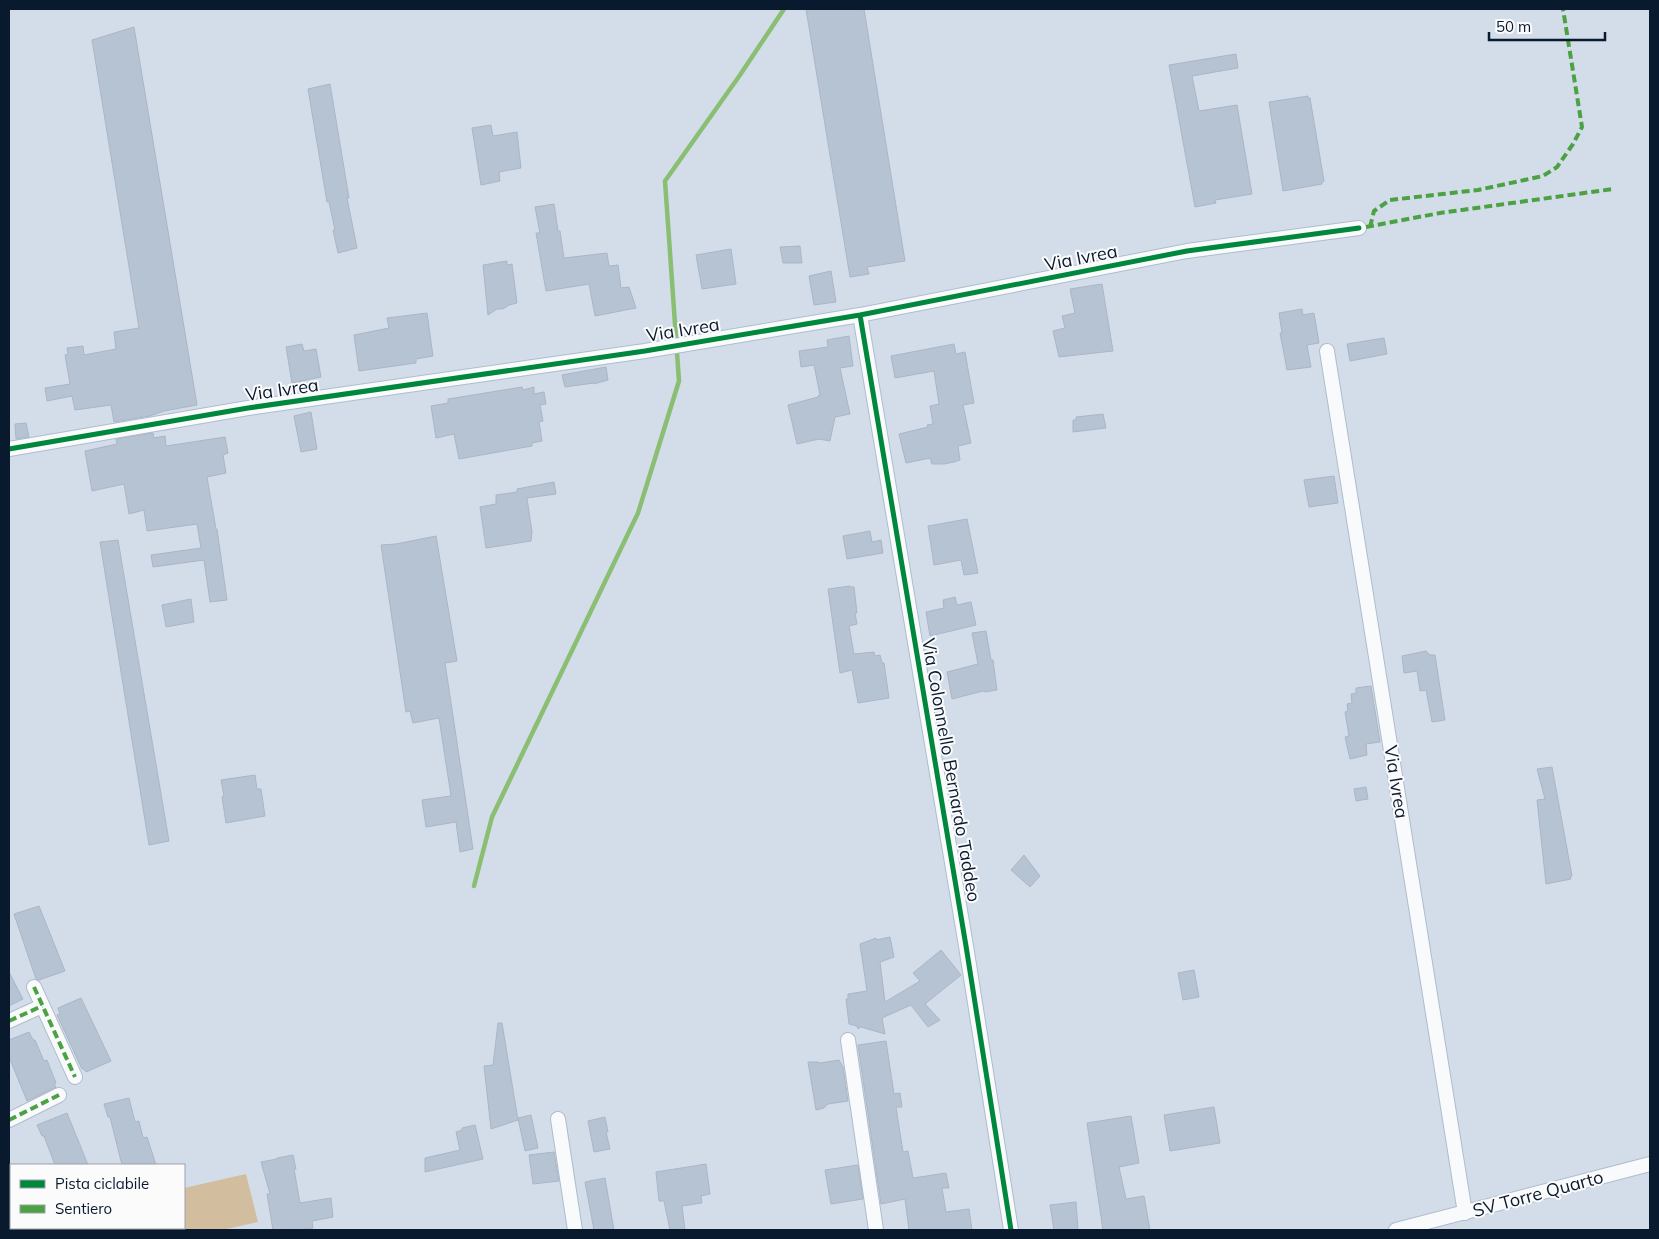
<svg xmlns="http://www.w3.org/2000/svg" width="1659" height="1239" font-family="Mulish,sans-serif">
	<style>
		.green { fill: #d2be9e }
		.lines { fill: none; stroke-linecap: round; stroke-linejoin: round }
		.stream { stroke: #8abe72; stroke-width: 4.5 }
		.building { fill: #b6c3d3; stroke: #aab6c7 }
		.street-casing { stroke: #afbccc; stroke-width: 16 }
		.street { stroke: #f8fafc; stroke-width: 14 }
		.quiet { stroke: #4ca143; stroke-width: 4; stroke-dasharray: 8 4; stroke-linecap: butt }
		.cycleway-casing { stroke: #fbfbfb; stroke-width: 8 }
		.cycleway { stroke: #00873e; stroke-width: 5 }
		.labels { text-anchor: middle; stroke-width: 4; stroke-linejoin: round; paint-order: stroke }
		.street-label { font-size: 18px; fill: #091a2f; stroke: #fbfbfb }
	</style>
	<rect width="100%" height="100%" fill="#d3ddea"/>
	<!-- green -->
	<path class="green" d="M246,1174L258,1222L222,1230H164L163,1228H184V1188Z"/>
	<g class="lines">
		<!-- stream -->
		<path class="stream" d="M474,886L492,817L638,513L679,381L665,181L740,75L784,9"/>
	</g>
	<!-- building -->
	<path class="building" d="M806,9H864L905,261L867,267L869,274L850,277Z
		M134,27L197,405L164,411L150,416L114,422L111,405L75,410L72,396L47,401L45,388L70,384L65,355L68,354L67,348L83,346L84,355L116,349L114,332L139,328L92,40Z
		M1236,54L1238,68L1192,76L1199,111L1237,105L1252,194L1215,200L1216,203L1195,207L1169,65Z
		M330,84L349,198H347L357,248L338,253L333,230H335L329,202H327L308,89Z
		M1308,96V98H1310L1324,181L1322,182V184L1283,191L1269,102Z
		M491,125L493,136L517,132L521,168L499,172L500,181L481,185L472,128Z
		M554,204L558,231H560L564,258L607,253L609,266L618,265L621,288L629,287L636,308L595,316L589,284L546,291L536,233H540L535,207Z
		M800,246L802,263H783L780,247Z
		M731,249L736,284L702,289L696,255Z
		M507,261V265L512,264L517,303L509,305L503,309H497L488,315L483,265Z
		M831,271L836,302L814,305L809,276Z
		M1102,284L1113,351L1059,357L1053,331L1065,328L1062,316L1075,313L1070,289Z
		M1302,309L1303,315L1314,313L1319,343L1307,345L1311,367L1287,370L1280,333H1282L1279,313Z
		M427,313L433,356L416,359V363L359,371L354,335L389,328L387,318Z
		M849,336L853,366L840,368L850,414L835,417L830,441L819,439L797,444L788,405L818,397V396L820,395L814,365L801,367L799,351L828,347L827,340Z
		M1384,338L1387,354L1350,361L1347,344Z
		M302,344L304,351L316,349L321,377L292,383L286,347Z
		M954,344L956,354L965,352L974,403L963,405L971,443L958,446L960,460L954,462L944,464H932L930,458L906,463L899,434L928,427L927,425L933,424L930,406L939,404L934,371L895,378L891,356Z
		M606,367L608,380L594,384V383L565,387L562,375Z
		M522,387L523,390L534,387V394L544,392L546,404L540,405L543,421L539,422L542,441L532,443V446L459,459L454,434L436,438L431,406L448,403V399Z
		M311,412L317,449L301,452L294,416Z
		M1103,414L1106,428L1073,432V420H1076V417Z
		M26,423L29,437L16,439L15,424Z
		M153,433L154,438L165,436L166,446L225,437L228,453L223,455L226,473L207,477L216,529H217L227,600L210,602L204,560L153,567L151,555L201,548L197,524L147,531L144,510L129,514L124,484L92,491L85,451L117,444L116,439Z
		M1334,476L1338,503L1309,507L1304,480Z
		M554,482L556,494L527,498L532,532L531,541L486,548L480,507L496,504V495L517,492V489Z
		M967,519L978,573L964,575L961,560L934,565L928,526Z
		M870,531L872,542L881,540L883,553L847,559L843,536Z
		M436,536L457,661L445,663L473,849L460,852L456,822L426,827L422,800L451,796L439,718L413,723L410,711L406,712L381,545L396,544Z
		M118,540L169,841L149,845L100,542Z
		M850,586L851,587H854L857,613H855L857,624L849,626L854,654L874,652L875,656L880,655L882,663H884L889,698L858,703L852,670L840,673L828,589Z
		M955,597L957,605L971,602L976,625L930,636L926,612L944,608L943,600Z
		M191,599L194,622L166,627L162,605Z
		M986,631L991,660H993L997,690L985,692L983,691L952,699L947,672L978,664L972,633Z
		M1426,651L1430,655H1435L1445,720L1432,722L1426,690L1420,691L1417,671L1404,673L1402,656Z
		M1371,686L1380,742L1366,744L1367,755L1350,759L1345,737L1349,736L1345,712L1348,711L1347,704L1352,703L1351,694L1356,693V688Z
		M1552,767L1572,876H1570L1571,879L1546,884L1537,800L1545,799L1537,769Z
		M255,775L257,789H261L265,816L226,823L222,797L224,796L221,780Z
		M1366,787L1368,799L1356,801L1354,789Z
		M1024,855L1040,876L1030,887L1011,870Z
		M39,906L65,971L39,980L36,979L14,914Z
		M890,937L894,957L880,962L885,1002L920,981L913,973L941,950L961,975L925,1004L940,1020L928,1027L911,1005L882,1018L885,1034L861,1027L858,1029L857,1026L849,1024L846,999H848V994L867,991L860,944L876,938V940Z
		M1194,970L1199,997L1183,1000L1178,973Z
		M9,972L23,999L9,1006Z
		M81,998L111,1061L86,1072L84,1069H82L57,1015L60,1014L58,1008Z
		M498,1023H502L518,1120L491,1129L484,1066L493,1065Z
		M29,1032L33,1040H35L44,1061L47,1060L56,1083L54,1084L56,1087L27,1101L9,1057V1040Z
		M886,1041L894,1094L900,1093L902,1107H896L903,1152L908,1151L913,1178L946,1173L949,1188H942L946,1212L969,1209L972,1230H909L905,1199L881,1204L858,1045Z
		M839,1060L843,1067L848,1101L828,1104L824,1108L816,1110L808,1062H818L820,1063Z
		M129,1098L135,1122L139,1121L143,1138L147,1137L156,1165H122L110,1117H108L104,1104Z
		M1214,1107L1220,1143L1170,1151L1164,1115Z
		M67,1113L80,1145L88,1165H55L44,1136H42L37,1125Z
		M531,1115L538,1148L525,1151L518,1118Z
		M1131,1116L1139,1163L1119,1167L1126,1199L1144,1196L1150,1230H1103L1087,1123Z
		M605,1117L608,1132H606L610,1149L594,1152L588,1121Z
		M475,1125L483,1159L425,1172V1158L460,1150L456,1132L462,1130V1128Z
		M554,1152L559,1181L533,1184L529,1155Z
		M293,1155L296,1169H294L300,1203L331,1198L333,1217L312,1221L313,1228L296,1230H273L267,1194H270L261,1162L277,1159V1158Z
		M706,1164L710,1194L701,1196L702,1203L682,1206L685,1230H670L664,1201H659L656,1172Z
		M858,1165L863,1199L831,1204L825,1170Z
		M605,1178L614,1230H594L585,1182Z
		M1076,1202L1078,1230H1054L1050,1205Z"/>
	<g class="lines">
		<!-- street casing -->
		<g class="street-casing">
			<path id="street" d="M860,315L966,946L1011,1230
				M1327,351L1465,1213
				M9,449L248,408L645,351L860,315L1187,251L1359,228
				M34,987L75,1077
				M9,1021L42,1006
				M848,1040L876,1230
				M558,1119L575,1230
				M9,1120L59,1095
				M1396,1230L1650,1164"/>
		</g>
		<!-- street -->
		<use href="#street" class="street"/>
		<!-- quiet -->
		<path class="quiet" d="M1366,227L1440,213L1613,189
			M1370,227L1374,211L1390,200L1478,190L1543,176L1557,167L1573,144L1582,127L1563,9
			M34,987L75,1077
			M9,1021L42,1006
			M9,1120L59,1095"/>
		<!-- cycleway casing -->
		<g class="cycleway-casing">
			<path id="cycleway" d="M860,315L966,946L1011,1230
				M9,449L248,408L645,351L860,315L1187,251L1359,228"/>
		</g>
		<!-- cycleway -->
		<use href="#cycleway" class="cycleway"/>
	</g>
	<g class="labels">
		<!-- street labels -->
		<g class="street-label">
			<text transform="translate(1081 258) rotate(-11)" y="6">Via Ivrea</text>
			<text transform="translate(683 330) rotate(-9)" y="6">Via Ivrea</text>
			<text transform="translate(282 390) rotate(-8)" y="6">Via Ivrea</text>
			<text transform="translate(951 770) rotate(80)" y="6">Via Colonnello Bernardo Taddeo</text>
			<text transform="translate(1396 782) rotate(81)" y="6">Via Ivrea</text>
			<text transform="translate(1538 1194) rotate(-15)" y="6">SV Torre Quarto</text>
		</g>
	</g>
	<!-- border -->
	<rect width="1659" height="1239" fill="none" stroke="#091a2f" stroke-width="20"/>
	<!-- legend -->
	<rect x="10" y="1164" width="175" height="65" fill="#fbfbfb" stroke="#9aa1a9"/>
	<rect x="20" y="1180" width="25" height="8" fill="#00873e" stroke="#9aa1a9"/>
	<text x="55" y="1189" font-size="15" fill="#091a2f">Pista ciclabile</text>
	<rect x="20" y="1205" width="25" height="8" fill="#4ca143" stroke="#9aa1a9"/>
	<text x="55" y="1214" font-size="15" fill="#091a2f">Sentiero</text>
	<!-- scale -->
	<path d="M1489 32v8h116v-8" fill="none" stroke="#091a2f" stroke-width="2.5"/>
	<text x="1496" y="32" font-size="15" fill="#091a2f" stroke="#fbfbfb" stroke-width="4" paint-order="stroke">50 m</text>
</svg>
